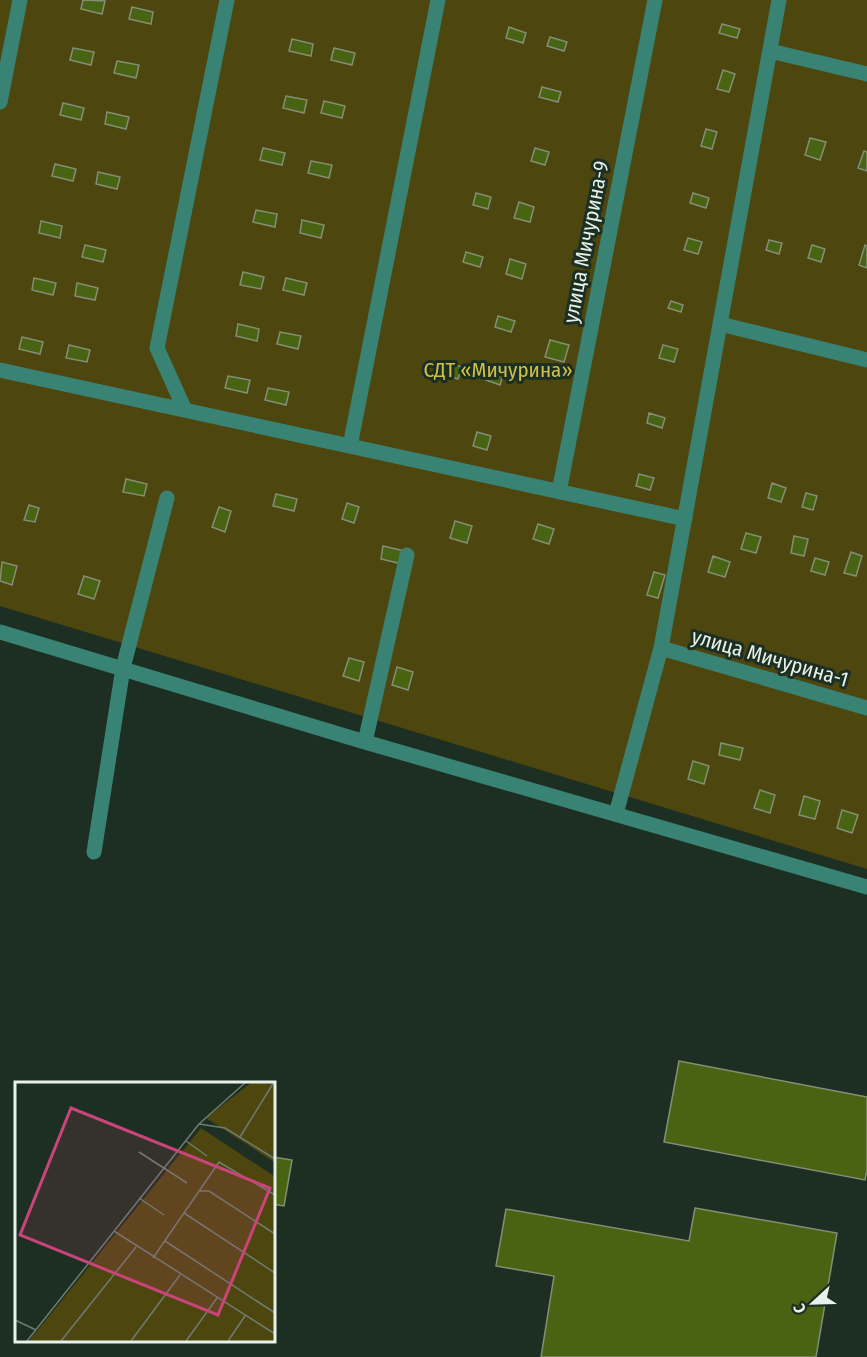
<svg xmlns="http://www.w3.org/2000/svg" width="867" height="1357" font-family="'Fira Sans Condensed',sans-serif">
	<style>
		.green { fill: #4e460f }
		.building { fill: #486412; stroke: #848e77; stroke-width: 1.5 }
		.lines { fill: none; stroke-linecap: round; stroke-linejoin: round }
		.minor { stroke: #398375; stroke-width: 15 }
		.labels { text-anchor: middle; stroke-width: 6; stroke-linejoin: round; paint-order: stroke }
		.street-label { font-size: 21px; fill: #e7f3ea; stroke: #1c2f22 }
		.park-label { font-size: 21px; fill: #d1c047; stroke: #1c2f22 }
		.inset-road { fill: none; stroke: #6d7d72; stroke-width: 1.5 }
		.view { fill: #c94478; fill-opacity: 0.15; stroke: #c94478; stroke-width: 3 }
		.inset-edge { fill: none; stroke: #e7f3ea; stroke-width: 3 }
	</style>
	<rect width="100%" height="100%" fill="#1c2f22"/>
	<!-- green -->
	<path class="green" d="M0,0H867V869L0,606Z"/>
	<!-- building -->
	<path class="building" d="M83,0L105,1L102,14L81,9Z
		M132,7L153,12L151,24L129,19Z
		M722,24L740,29L737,38L719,33Z
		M509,27L526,33L523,43L506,38Z
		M550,37L567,42L564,51L547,46Z
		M292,39L313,44L311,56L289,51Z
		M73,48L94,52L91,65L70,60Z
		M334,48L355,53L352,65L331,60Z
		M117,61L139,65L136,78L114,73Z
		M723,70L735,74L729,92L717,89Z
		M542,87L561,92L558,102L539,97Z
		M286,96L307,100L304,113L283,108Z
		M324,101L345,106L342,118L321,113Z
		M63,103L84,108L81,120L60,115Z
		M107,112L129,117L126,129L105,124Z
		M706,129L717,132L712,149L701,146Z
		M810,138L826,142L820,160L805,155Z
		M263,148L285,153L282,165L260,160Z
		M535,148L549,152L545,165L531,161Z
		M864,151L867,152V171L858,168Z
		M311,161L332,165L329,178L308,173Z
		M55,164L76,169L73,181L52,176Z
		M98,172L120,177L117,189L96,184Z
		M476,193L491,197L488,209L473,205Z
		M693,193L709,198L706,208L690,203Z
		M519,202L534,207L530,222L514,218Z
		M256,210L277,214L275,227L253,222Z
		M302,220L324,225L321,238L300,233Z
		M41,221L62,226L60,238L39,233Z
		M688,238L702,242L698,254L684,250Z
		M769,240L782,243L779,254L766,250Z
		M85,245L106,250L103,262L82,257Z
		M812,245L825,249L821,262L808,258Z
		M865,245L867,246V268L859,265Z
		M466,252L483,257L480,267L463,262Z
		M510,259L526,264L522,279L506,274Z
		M243,272L264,277L261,289L240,285Z
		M34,278L56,283L53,295L32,290Z
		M286,278L307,283L304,295L283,290Z
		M77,283L98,288L95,300L75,296Z
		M671,301L683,305L681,312L668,308Z
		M498,316L515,321L511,332L495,327Z
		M238,324L259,329L257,341L236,336Z
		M280,332L301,336L298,349L277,344Z
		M22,337L43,342L40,354L19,349Z
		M550,340L569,345L564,362L545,357Z
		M69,345L90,350L87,362L66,358Z
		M663,345L678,349L674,362L659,358Z
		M445,362L462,367L458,379L442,374Z
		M487,367L504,372L500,385L483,379Z
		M228,376L250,380L247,393L225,388Z
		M268,388L289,392L286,405L265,400Z
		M649,413L665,418L662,428L647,423Z
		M477,432L491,436L487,450L473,446Z
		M639,474L654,478L650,490L636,486Z
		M126,479L147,484L144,496L123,492Z
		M772,483L786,488L781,502L768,498Z
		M806,493L817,496L813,510L802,507Z
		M276,494L297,499L294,511L273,506Z
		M347,503L359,507L354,523L342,519Z
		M29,505L39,508L35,522L24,520Z
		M219,507L231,511L225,532L212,527Z
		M455,521L472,526L467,543L450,538Z
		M538,524L554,529L549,544L533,539Z
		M746,533L761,537L756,553L741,549Z
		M794,536L808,539L804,556L791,553Z
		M383,546L405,551L402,564L381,559Z
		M851,552L862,556L856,576L844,573Z
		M713,556L730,562L725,577L708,572Z
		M815,558L829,562L825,575L811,571Z
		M2,562L17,566L12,585L0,581Z
		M654,572L665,575L658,598L647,595Z
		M84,576L100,581L94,599L78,594Z
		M349,658L364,662L359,681L343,676Z
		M397,667L413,672L408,690L392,685Z
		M721,743L743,748L740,760L719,755Z
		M693,761L709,766L704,784L688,779Z
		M760,790L775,795L770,813L754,808Z
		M804,796L820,801L815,819L799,815Z
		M842,810L858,815L852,833L837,828Z
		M679,1061L867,1097V1170L865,1180L664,1142Z
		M273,1157L292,1160L284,1206L273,1204Z
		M695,1208L837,1233L816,1357H541L554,1276L496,1266L506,1209L689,1241Z"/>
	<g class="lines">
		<!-- minor -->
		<path class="minor" d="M770,51L867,74
			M0,102L20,0
			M720,324L867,360
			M0,370L685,519
			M185,410L157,348L227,0
			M350,446L438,0
			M559,492L655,0
			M0,632L365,742L867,887
			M661,648L867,708
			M365,742L407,555
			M616,814L661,648L779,0
			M94,852L123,668L167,498"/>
	</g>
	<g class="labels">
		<!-- street labels -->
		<g class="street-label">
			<text transform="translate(586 242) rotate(-79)" y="7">улица Мичурина-9</text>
			<text transform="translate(770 658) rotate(16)" y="7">улица Мичурина-1</text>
		</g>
		<!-- park labels -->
		<g class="park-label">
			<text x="498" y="377">СДТ «Мичурина»</text>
		</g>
	</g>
	<!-- overview -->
	<g transform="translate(15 1082)">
		<rect width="260" height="260" fill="#1c2f22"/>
		<path d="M237,0H259V80L191,36ZM186,46L259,94V259H14Z" fill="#4e460f"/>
		<path class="inset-road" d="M184,42L210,46L260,77M225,55L259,0M171,59L192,74M124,70L172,101M184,109H194L260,152M124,116L149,133M169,131L260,191M99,149L260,252M150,159L260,231M138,176L204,80L260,113M0,238L21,248M12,259L184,42L231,0M46,259L121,165M116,259L165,193M171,259L202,216M213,259L230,234"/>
		<path class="view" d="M56,26L255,106L203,233L5,153Z"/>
		<rect width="260" height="260" class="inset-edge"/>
	</g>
	<!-- north arrow -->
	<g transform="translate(813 1303) rotate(248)" stroke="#1c2f22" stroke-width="4.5" paint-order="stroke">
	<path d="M0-4.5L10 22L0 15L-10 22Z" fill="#e7f3ea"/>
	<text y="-9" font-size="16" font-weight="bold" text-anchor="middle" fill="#e7f3ea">С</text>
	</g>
</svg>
